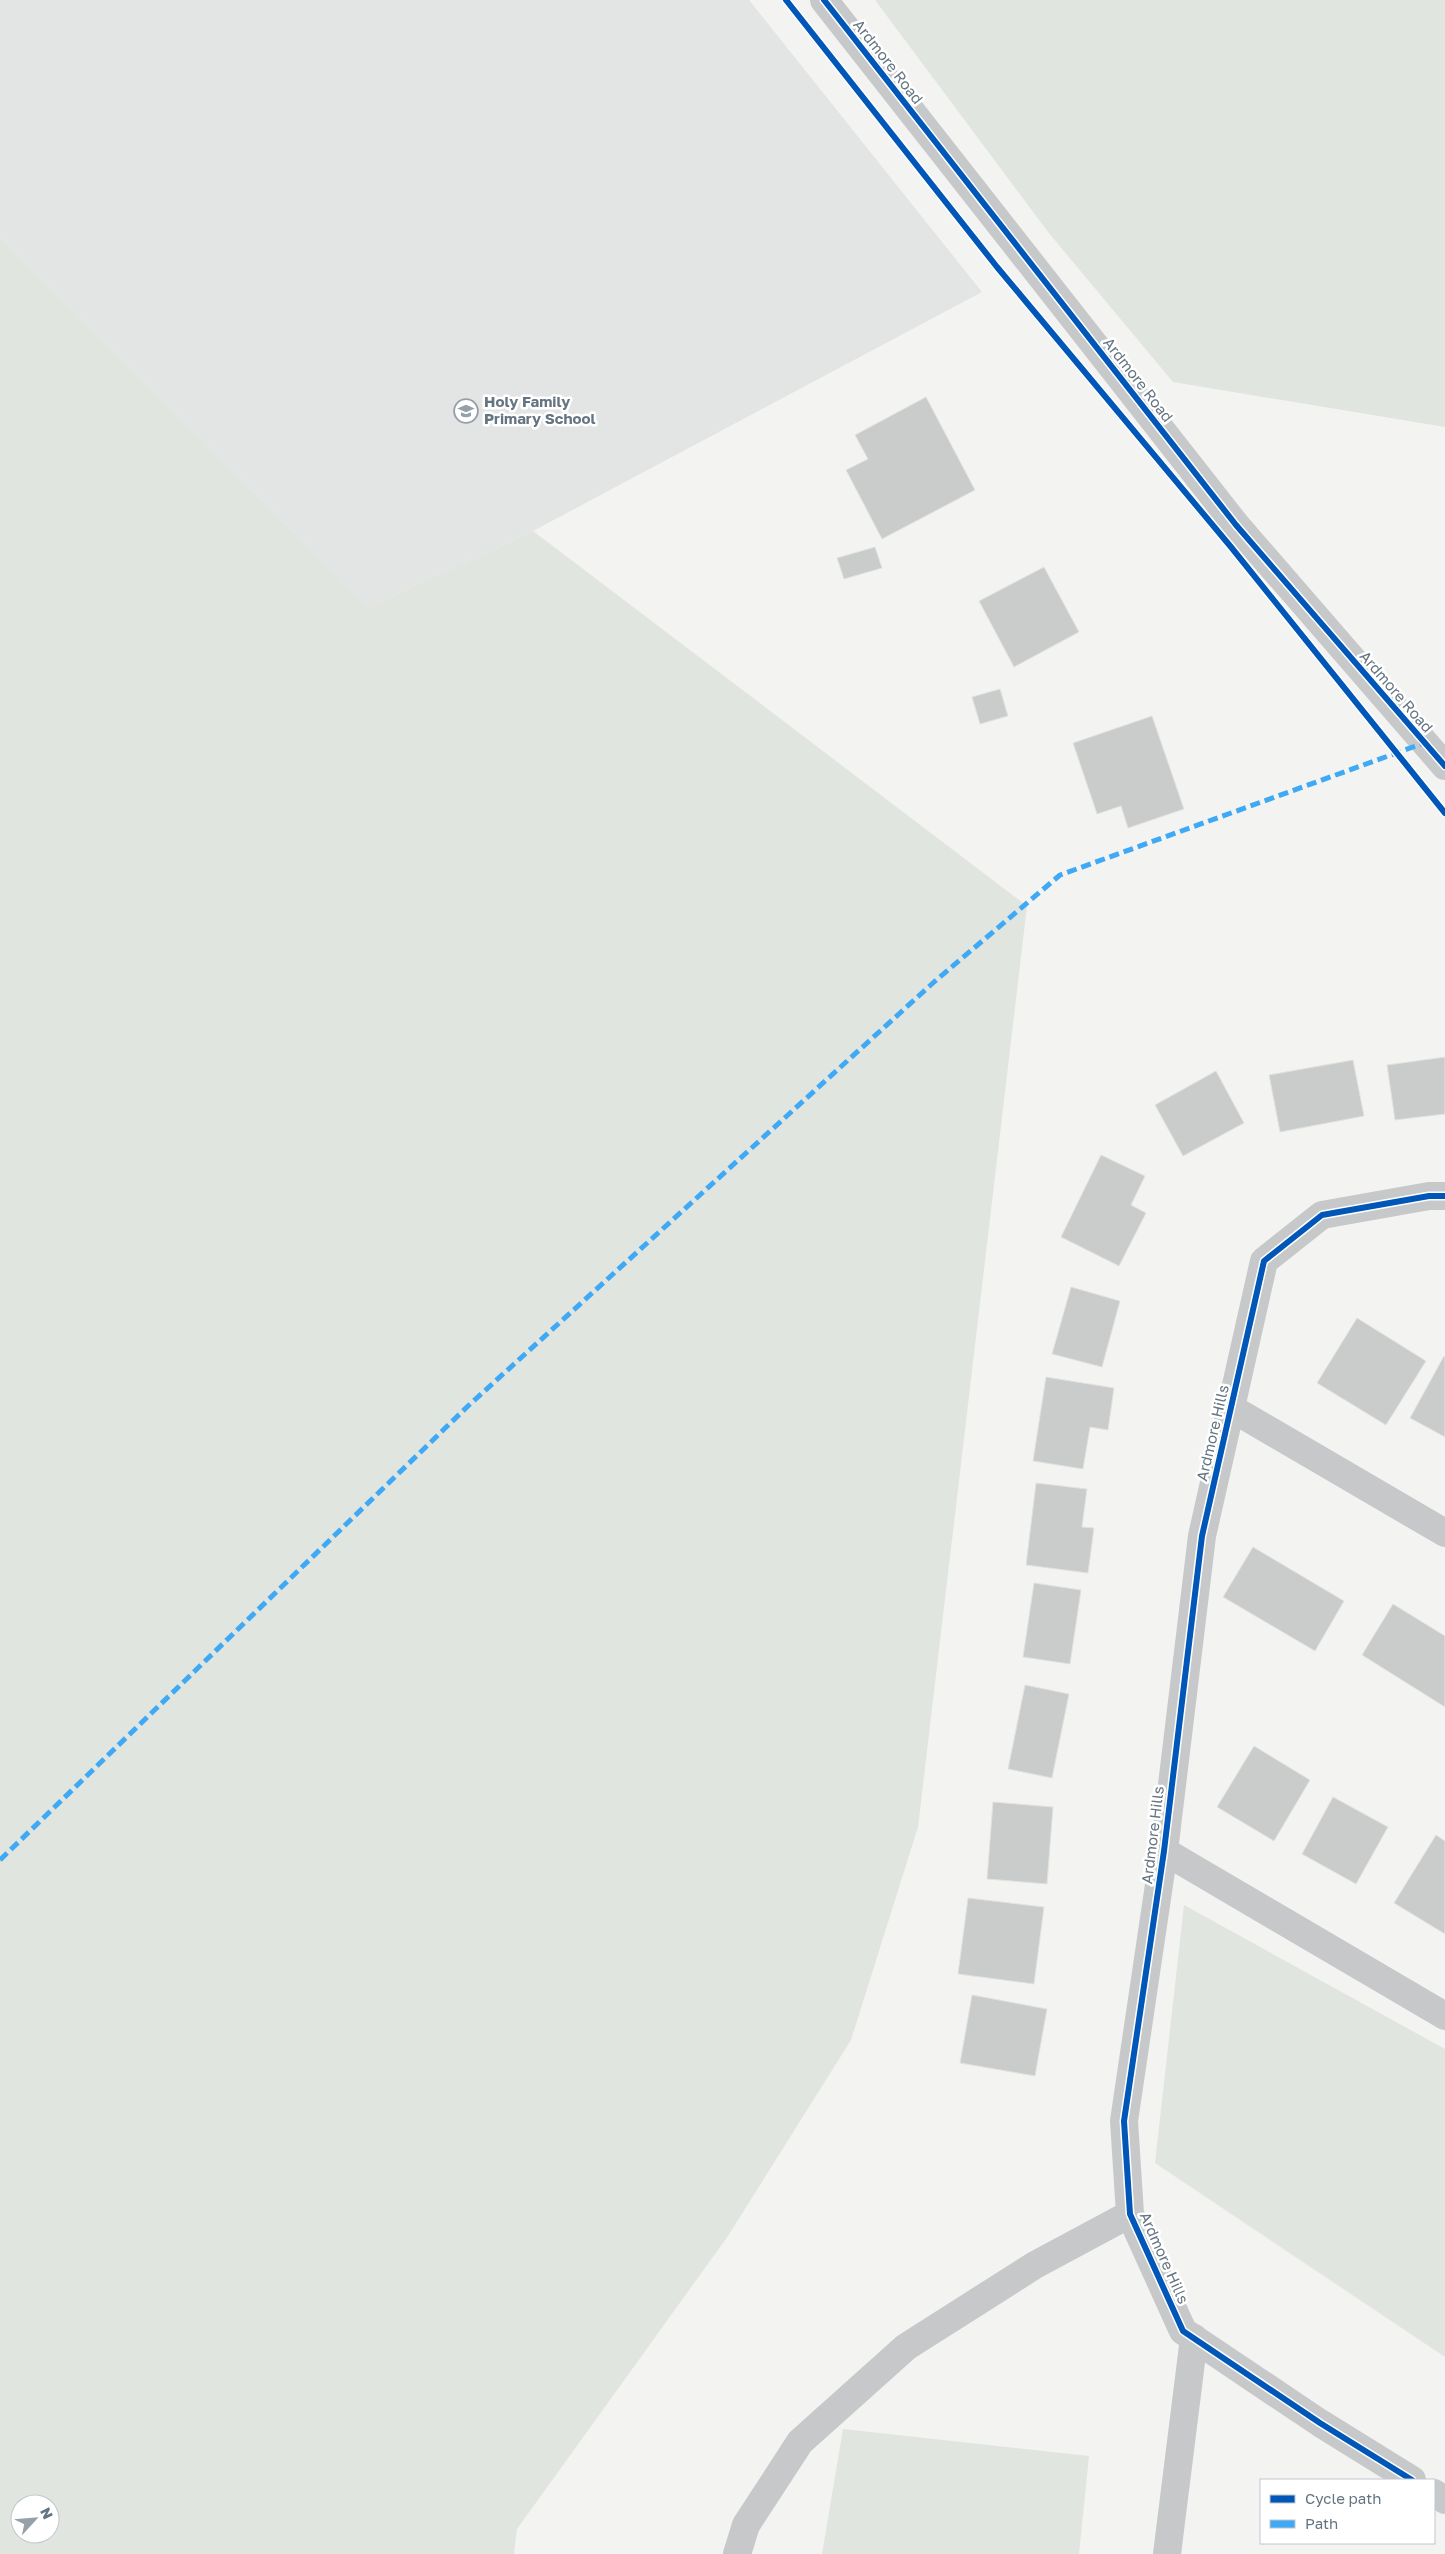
<svg xmlns="http://www.w3.org/2000/svg" width="1445" height="2554" font-family="'Golos Text',sans-serif">
	<style>
		.built { fill: #e3e5e4 }
		.green { fill: #e1e5df; fill-rule: evenodd }
		.building { fill: #cacccc; stroke: #e2e2e1 }
		.lines { fill: none; stroke-linecap: round; stroke-linejoin: round }
		.minor { stroke: #c7c8c9; stroke-width: 28 }
		.tertiary { stroke: #c7c8c9; stroke-width: 28 }
		.quiet { stroke: #3fa9f5; stroke-width: 5; stroke-dasharray: 10 5; stroke-linecap: butt }
		.cycleway-casing { stroke: #fff; stroke-width: 9 }
		.cycleway { stroke: #0057b8; stroke-width: 6 }
		.labels { text-anchor: middle; stroke-width: 5; stroke-linejoin: round; paint-order: stroke }
		.street-label { font-size: 15px; fill: #647481; stroke: #fff }
		.poi-label { font-size: 15px; font-weight: bold; fill: #647481; stroke: #fff; text-anchor: start }
	</style>
	<rect width="100%" height="100%" fill="#f3f3f1"/>
	<!-- built -->
	<path class="built" d="M0,0H749L982,292L533,531L368,607L0,236Z"/>
	<!-- green -->
	<path class="green" d="M875,0H1445V427L1173,382L1048,232Z
		M0,236L368,607L533,531L1027,906L918,1827L851,2040L728,2236L517,2529L514,2554H0ZM20,2504H50V2534H20Z
		M1184,1905L1445,2049V2357L1155,2163Z
		M843,2429L1089,2456L1079,2554H822Z"/>
	<!-- building -->
	<path class="building" d="M926,397L975,490L882,539L846,470L868,459L855,435Z
		M875,547L882,568L844,579L837,558Z
		M1044,567L1079,632L1014,667L979,601Z
		M1000,689L1008,716L980,724L972,697Z
		M1152,716L1184,809L1128,828L1121,806L1097,814L1073,743Z
		M1445,1057V1114L1395,1120L1387,1065Z
		M1353,1060L1364,1116L1280,1132L1269,1075Z
		M1216,1071L1244,1123L1183,1156L1155,1105Z
		M1101,1155L1145,1176L1131,1205L1146,1213L1119,1266L1061,1237Z
		M1071,1287L1120,1301L1102,1367L1052,1354Z
		M1357,1318L1426,1361L1386,1425L1317,1383Z
		M1444,1356L1445,1357V1437L1410,1418Z
		M1046,1377L1114,1388L1108,1430L1090,1427L1083,1469L1033,1461Z
		M1036,1483L1087,1489L1082,1527L1094,1528L1088,1573L1026,1565Z
		M1253,1547L1344,1601L1315,1651L1223,1597Z
		M1034,1583L1081,1590L1070,1664L1023,1657Z
		M1393,1604L1445,1636V1707L1362,1655Z
		M1025,1685L1069,1694L1052,1778L1008,1769Z
		M1254,1746L1310,1780L1274,1841L1217,1807Z
		M1333,1797L1388,1827L1356,1884L1302,1854Z
		M993,1802L1053,1807L1047,1884L987,1879Z
		M1436,1835L1445,1841V1934L1394,1903Z
		M968,1898L1044,1907L1034,1984L958,1974Z
		M972,1995L1047,2009L1035,2076L960,2063Z"/>
	<g class="lines">
		<!-- minor -->
		<path class="minor" d="M1231,1408L1445,1533
			M1164,1851L1445,2016
			M1412,2480L1320,2423L1183,2331L1130,2214L1124,2121L1164,1851L1202,1536L1264,1261L1322,1215L1429,1196H1445
			M1434,2493L1445,2500
			M737,2554L746,2525L800,2442L906,2347L1035,2265L1130,2214
			M1167,2554L1194,2338"/>
		<!-- tertiary -->
		<path class="tertiary" d="M824,0L1236,525L1445,766"/>
		<!-- quiet -->
		<path class="quiet" d="M0,1860L468,1406L934,982L1060,875L1424,743"/>
		<!-- cycleway casing -->
		<g class="cycleway-casing">
			<path id="cycleway" d="M786,0L997,267L1231,547L1445,813
				M824,0L1236,525L1445,766
				M1412,2480L1320,2423L1183,2331L1130,2214L1124,2121L1164,1851L1202,1536L1264,1261L1322,1215L1429,1196H1445"/>
		</g>
		<!-- cycleway -->
		<use href="#cycleway" class="cycleway"/>
	</g>
	<!-- icons -->
	<defs>
		<g id="school-ring" transform="scale(1.25)"><circle r="9.5" fill="#fff" stroke="#96a0a8" stroke-width="1.5"/><path d="M0-5L7-2L0 1L-7-2ZM-4 1L0 2.5L4 1V4Q0 6-4 4Z" fill="#96a0a8"/></g>
	</defs>
	<g fill-rule="evenodd">
		<use href="#school-ring" x="466" y="411"/>
	</g>
	<g class="labels">
		<!-- street labels -->
		<g class="street-label">
			<text transform="translate(888 62) rotate(52)" y="5">Ardmore Road</text>
			<text transform="translate(1138 380) rotate(52)" y="5">Ardmore Road</text>
			<text transform="translate(1396 692) rotate(49)" y="5">Ardmore Road</text>
			<text transform="translate(1213 1433) rotate(-77)" y="5">Ardmore Hills</text>
			<text transform="translate(1153 1835) rotate(-83)" y="5">Ardmore Hills</text>
			<text transform="translate(1164 2258) rotate(66)" y="5">Ardmore Hills</text>
		</g>
		<!-- poi labels -->
		<g class="poi-label">
			<text x="484" y="407">Holy Family<tspan x="484" dy="17">Primary School</tspan></text>
		</g>
	</g>
	<!-- legend -->
	<rect x="1260" y="2479" width="175" height="65" fill="#ffffff" stroke="#c1c7cd"/>
	<rect x="1270" y="2495" width="25" height="8" fill="#0057b8" stroke="#c1c7cd"/>
	<text x="1305" y="2504" font-size="15" fill="#647481">Cycle path</text>
	<rect x="1270" y="2520" width="25" height="8" fill="#3fa9f5" stroke="#c1c7cd"/>
	<text x="1305" y="2529" font-size="15" fill="#647481">Path</text>
	<!-- north arrow -->
	<g transform="translate(35 2519) rotate(64)"><circle r="24" fill="#ffffff" stroke="#c1c7cd"/>
	<path d="M0-4L9 19L0 12L-9 19Z" fill="#96a0a8"/>
	<text y="-8" font-size="14" font-weight="bold" text-anchor="middle" fill="#647481">N</text>
	</g>
</svg>
